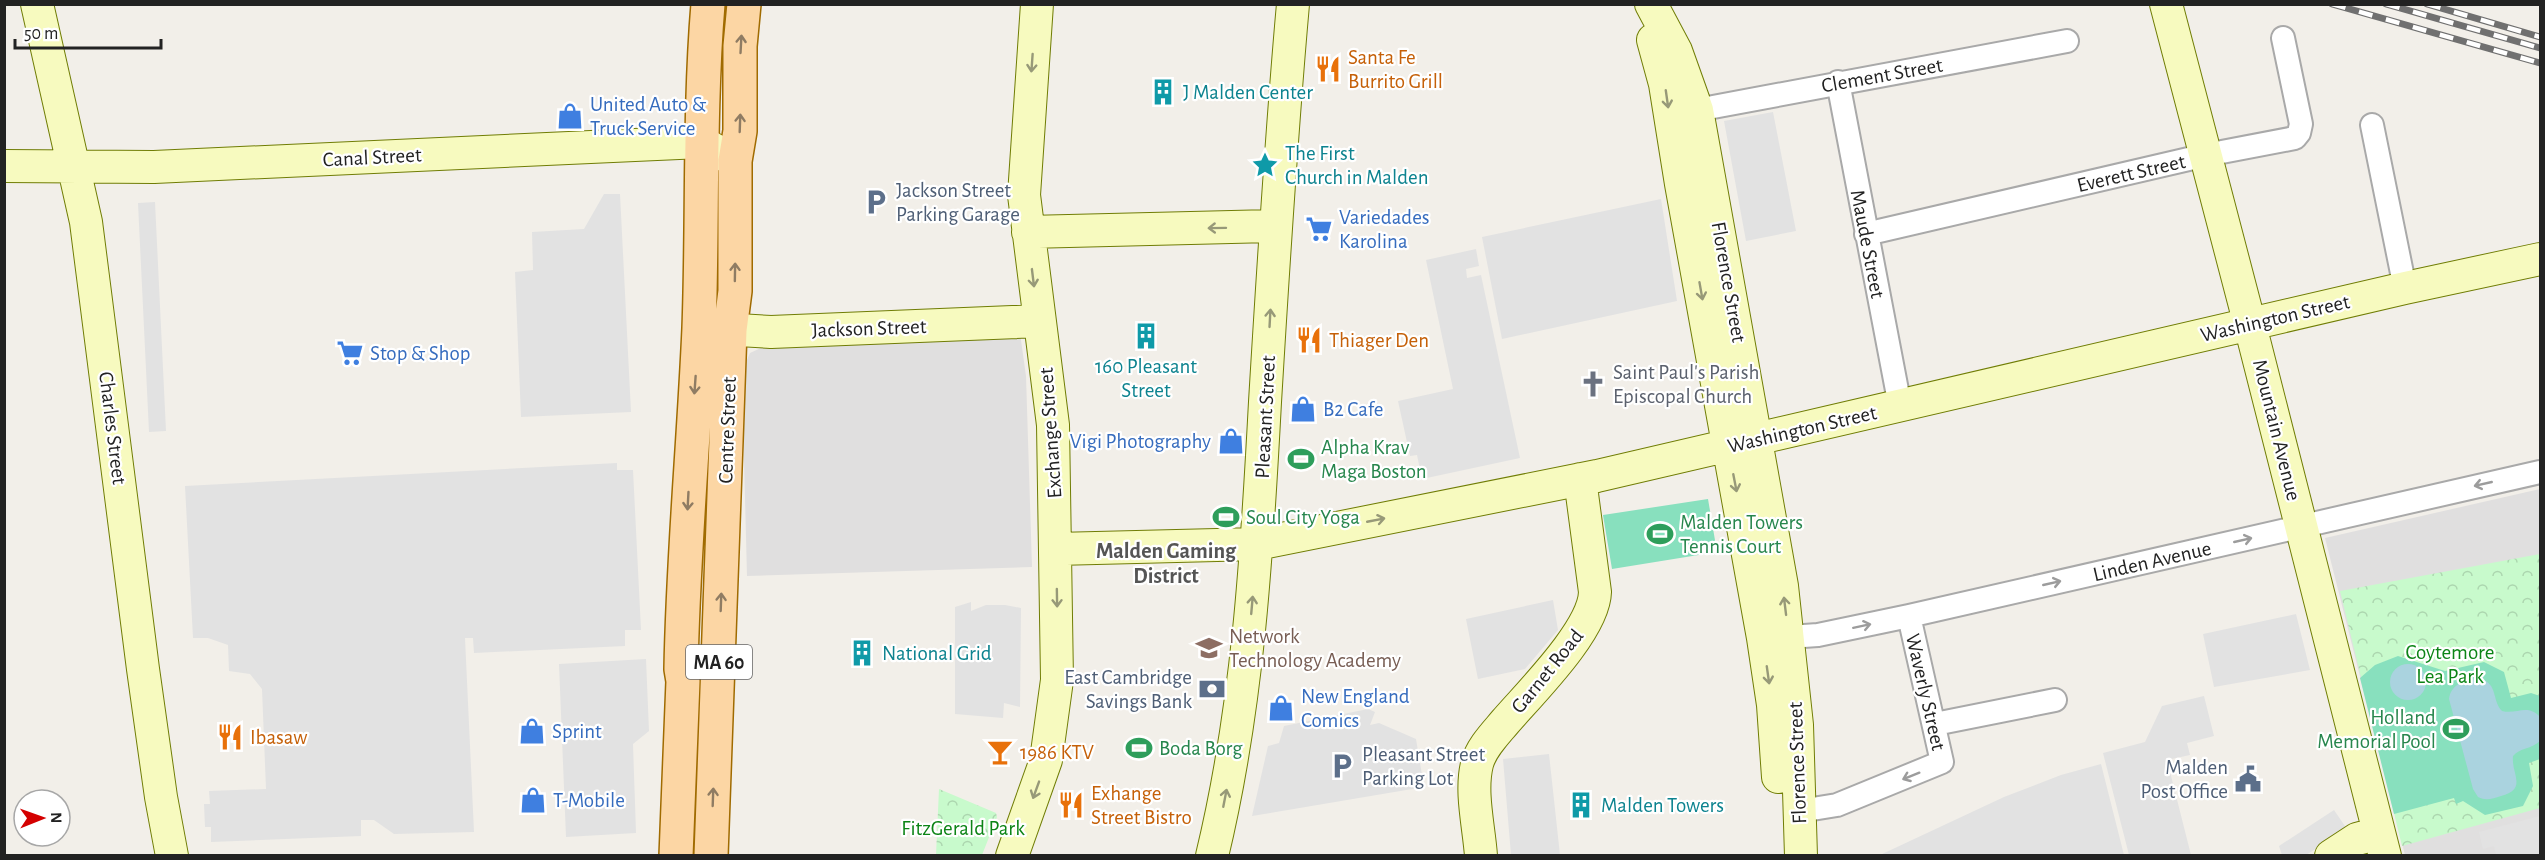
<svg xmlns="http://www.w3.org/2000/svg" width="2545" height="860" font-family="'Alegreya Sans',sans-serif">
	<style>
		.residential { fill: #e0dfdf }
		.park { fill: url(#park-crowns) }
		.pitch { fill: #88e0be }
		.parking { fill: #e2e2e2 }
		.water { fill: #aad3df }
		.lines { fill: none; stroke-linecap: round; stroke-linejoin: round }
		.street-casing { stroke: #a9a9a9; stroke-width: 26 }
		.secondary-casing { stroke: #707d05; stroke-width: 34 }
		.primary-casing { stroke: #a06b00; stroke-width: 36 }
		.street { stroke: #fff; stroke-width: 22 }
		.secondary { stroke: #f7fabf; stroke-width: 32 }
		.primary { stroke: #fcd6a4; stroke-width: 33 }
		.rail-casing { stroke: #707070; stroke-width: 7 }
		.rail { stroke: #fff; stroke-width: 4.5; stroke-dasharray: 14; stroke-linecap: butt }
		.oneway { stroke: #8f7c63 }
		.oneway2 { stroke: #979978 }
		.oneway3 { stroke: #9c9c9c }
		.labels { text-anchor: middle; stroke-width: 4.5; stroke-linejoin: round; paint-order: stroke }
		.shield { fill: #fff; stroke: #646464; stroke-width: 1.5 }
		.shield-label { font-size: 20px; font-weight: bold; fill: #222 }
		.food-label { font-size: 21px; fill: #c56008; stroke: #fff; text-anchor: start }
		.street-label { font-size: 21px; fill: #222; stroke: #fff }
		.culture-label { font-size: 21px; fill: #0d838f; stroke: #fff; text-anchor: start }
		.shop-label { font-size: 21px; fill: #366cbe; stroke: #fff; text-anchor: start }
		.service-label { font-size: 21px; fill: #4e5e75; stroke: #fff; text-anchor: start }
		.worship-label { font-size: 21px; fill: #5b616d; stroke: #fff; text-anchor: start }
		.leisure-label { font-size: 21px; fill: #27864d; stroke: #fff; text-anchor: start }
		.education-label { font-size: 21px; fill: #785e54; stroke: #fff; text-anchor: start }
		.park-label { font-size: 21px; fill: #0c8416; stroke: #fff }
		.neighbourhood-label { font-size: 22px; font-weight: bold; fill: #555; stroke: #fff }
	</style>
	<defs>
		<pattern id="park-crowns" width="20" height="18" patternUnits="userSpaceOnUse" patternTransform="scale(1.5)"><rect width="20" height="18" fill="#c8facc"/><path d="M2 6a3 3 0 1 1 6 0M12 15a3 3 0 1 1 6 0" fill="none" stroke="#acd6af"/></pattern>
	</defs>
	<rect width="100%" height="100%" fill="#f2efe9"/>
	<!-- residential -->
	<path class="residential" d="M1020,333L1026,376L1032,567L747,576L742,381L744,367L750,353L765,346Z
		M2540,489V855H2405L2325,538Z"/>
	<!-- park -->
	<path class="park" d="M2540,554V808L2402,846L2340,591Z
		M939,789L996,813L997,817L982,855H936Z"/>
	<!-- pitch -->
	<path class="pitch" d="M1708,499L1717,552L1612,569L1603,515Z
		M2398,656L2445,671L2484,662L2504,672L2511,698L2531,693L2540,696V759L2529,763L2533,786L2523,806L2485,815L2463,801L2456,804L2454,798L2394,814L2360,678L2375,665Z"/>
	<!-- parking -->
	<path class="parking" d="M1773,112L1796,231L1746,241L1724,121Z
		M604,194H620L631,412L521,417L515,272L533,270L532,232L584,229Z
		M1661,199L1677,301L1502,339L1482,237Z
		M155,202L166,431L149,432L138,203Z
		M1476,249L1479,266L1466,269L1467,278L1481,275L1520,458L1422,479L1417,455L1410,456L1398,401L1453,389L1426,260Z
		M617,463V470H633L641,630H625V646L474,653L473,638H465L474,832L394,834L374,820H361V836L211,842V827H205L204,804H210L209,791L266,789L262,689L250,674L229,671L228,645L208,638H193L185,486Z
		M1553,600L1558,630L1525,669L1478,679L1466,619Z
		M971,602V611L986,605H1005L1021,608L1020,707L1004,703L1003,718L955,714V607Z
		M2296,614L2310,670L2214,687L2203,634Z
		M646,659L649,731L633,744L636,833L566,837L559,664Z
		M2204,696L2214,736L2187,743L2190,755L2167,760L2191,855H2129L2103,753L2145,742L2162,706Z
		M1368,709L1375,712L1370,725L1379,723L1416,739L1424,787L1252,816L1268,746L1279,743L1284,726Z
		M1549,754L1560,855H1511L1503,759Z
		M2101,764L2124,855H1880L2004,797L2061,775Z
		M2334,810L2347,829L2306,855H2282L2279,846Z
		M2540,816V855H2496L2494,846L2483,849L2479,832Z"/>
	<!-- water -->
	<path class="water" d="M2390 682a18 18 0 1 1 36 0a18 18 0 1 1-36 0Z
		M2481,679C2498,684 2492,701 2502,711C2517,715 2527,703 2540,717V741C2532,749 2519,748 2513,756C2511,774 2528,789 2501,796C2492,799 2486,801 2478,797L2473,789L2449,699C2451,683 2467,679 2481,679Z"/>
	<g class="lines">
		<!-- street casing -->
		<g class="street-casing">
			<path id="street" d="M1838,82L1900,406
				M1697,110L2067,41
				M2372,125L2405,288
				M1866,234L2206,155L2295,138L2299,133L2301,124L2283,38
				M1773,638L1818,635L1909,616L2540,472
				M1935,724L2055,700
				M1800,811L1837,805L1942,762L1909,616"/>
		</g>
		<!-- secondary casing -->
		<g class="secondary-casing">
			<path id="secondary" d="M37,4L86,222L143,669L161,797L172,856
				M1651,4L1676,51L1697,110L1782,586L1797,725L1801,856
				M2166,4L2250,325L2385,856
				M1653,40L1665,84L1681,184L1763,638L1773,705L1778,777
				M4,166L154,167L701,142L735,161
				M1028,232L1276,226
				M703,328L771,332L1039,321
				M1056,549L1257,544L1597,476L2405,288L2540,259
				M1012,856L1046,760L1057,680L1053,425L1024,195L1037,4
				M1212,856C1248,707 1257,554 1265,402C1273,269 1281,137 1293,4
				M1481,856C1479,827 1470,792 1477,764C1481,748 1495,734 1505,722C1530,693 1594,630 1595,592L1580,479
				M2331,856L2357,839L2379,833"/>
		</g>
		<!-- primary casing -->
		<g class="primary-casing">
			<path id="primary" d="M676,856L683,681L681,669C683,555 694,442 699,328C703,220 699,112 708,4
				M711,856L730,330L735,291V161L740,131V46L744,4"/>
		</g>
		<!-- street -->
		<use href="#street" class="street"/>
		<!-- secondary -->
		<use href="#secondary" class="secondary"/>
		<!-- primary -->
		<use href="#primary" class="primary"/>
		<!-- rail casing -->
		<g class="rail-casing">
			<path id="rail" d="M2332,4L2540,63
				M2386,4L2540,48
				M2427,4L2540,37"/>
		</g>
		<!-- rail -->
		<use href="#rail" class="rail"/>
	</g>
	<!-- one-way arrows -->
	<defs><path id="oneway-shaft" d="M-6 0H5M1.5-3L5.5 0L1.5 3" fill="none" stroke-width="1.6" stroke-linecap="round" stroke-linejoin="round" transform="scale(1.5)"/></defs>
	<g class="oneway">
		<use href="#oneway-shaft" transform="translate(741 44) rotate(-87)"/>
		<use href="#oneway-shaft" transform="translate(740 123) rotate(-88)"/>
		<use href="#oneway-shaft" transform="translate(735 272) rotate(-89)"/>
		<use href="#oneway-shaft" transform="translate(695 385) rotate(94)"/>
		<use href="#oneway-shaft" transform="translate(688 501) rotate(93)"/>
		<use href="#oneway-shaft" transform="translate(721 602) rotate(-88)"/>
		<use href="#oneway-shaft" transform="translate(713 797) rotate(-88)"/>
	</g>
	<g class="oneway2">
		<use href="#oneway-shaft" transform="translate(1032 63) rotate(94)"/>
		<use href="#oneway-shaft" transform="translate(1667 99) rotate(82)"/>
		<use href="#oneway-shaft" transform="translate(1217 228) rotate(179)"/>
		<use href="#oneway-shaft" transform="translate(1033 278) rotate(83)"/>
		<use href="#oneway-shaft" transform="translate(1701 291) rotate(80)"/>
		<use href="#oneway-shaft" transform="translate(1270 318) rotate(-87)"/>
		<use href="#oneway-shaft" transform="translate(1735 483) rotate(79)"/>
		<use href="#oneway-shaft" transform="translate(1376 520) rotate(-11)"/>
		<use href="#oneway-shaft" transform="translate(1057 598) rotate(89)"/>
		<use href="#oneway-shaft" transform="translate(1252 605) rotate(-85)"/>
		<use href="#oneway-shaft" transform="translate(1785 606) rotate(-97)"/>
		<use href="#oneway-shaft" transform="translate(1768 675) rotate(82)"/>
		<use href="#oneway-shaft" transform="translate(1036 790) rotate(110)"/>
		<use href="#oneway-shaft" transform="translate(1225 798) rotate(-79)"/>
	</g>
	<g class="oneway3">
		<use href="#oneway-shaft" transform="translate(2483 484) rotate(167)"/>
		<use href="#oneway-shaft" transform="translate(2243 540) rotate(-13)"/>
		<use href="#oneway-shaft" transform="translate(2052 583) rotate(-13)"/>
		<use href="#oneway-shaft" transform="translate(1862 626) rotate(-12)"/>
		<use href="#oneway-shaft" transform="translate(1911 776) rotate(158)"/>
	</g>
	<!-- icons -->
	<defs>
		<g id="restaurant-bare" transform="scale(2.07)"><path d="M-5-6h1v4h1v-4h1v4h1v-4h1v5L-1.5 .5V6h-2V.5L-5-1ZM5-6V6H3V1.5H1.5Q1.5-4 5-6Z" fill="#e8710a" stroke="#fff" stroke-width="2.5" paint-order="stroke"/></g>
		<g id="building-bare" transform="scale(2.07)"><path d="M-4-6H4V6H1V3H-1V6H-4ZM-2.5-4.3h1.7v1.8h-1.7ZM.8-4.3h1.7v1.8H.8ZM-2.5-1h1.7V.8h-1.7ZM.8-1h1.7V.8H.8Z" fill="#0f9aa8" stroke="#fff" stroke-width="2.5" paint-order="stroke"/></g>
		<g id="shop-bare" transform="scale(2.07)"><path d="M-5-2.5h2.3a2.7 3.5 0 0 1 5.4 0H5L5.5 6h-11ZM-1.5-2.5h3a1.5 2.3 0 0 0-3 0Z" fill="#3f7fe0" stroke="#fff" stroke-width="2.5" paint-order="stroke"/></g>
		<g id="sight-bare" transform="scale(2.07)"><path d="M0-6L1.8-2.2L6-1.7L2.9 1.2L3.7 5.4L0 3.3L-3.7 5.4L-2.9 1.2L-6-1.7L-1.8-2.2Z" fill="#0f9aa8" stroke="#fff" stroke-width="2.5" paint-order="stroke"/></g>
		<g id="parking-bare" transform="scale(2.07)"><path d="M-3.5-5.5H1a3.5 3.5 0 0 1 0 7H-1V5.5H-3.5ZM-1-3.4V-.6H.8a1.4 1.4 0 0 0 0-2.8Z" fill="#5c6f8a" stroke="#fff" stroke-width="2.5" paint-order="stroke"/></g>
		<g id="supermarket-bare" transform="scale(2.07)"><path d="M-6-5.5h2.5l.6 2H6L4.5 2H-2.5L-4.4-4H-6ZM-1.5 3.2a1.3 1.3 0 1 0 .1 0ZM3 3.2a1.3 1.3 0 1 0 .1 0Z" fill="#3f7fe0" stroke="#fff" stroke-width="2.5" paint-order="stroke"/></g>
		<g id="church-bare" transform="scale(2.07)"><path d="M-1.2-6h2.4v3.5h3.3v2.4h-3.3V6h-2.4V-.1h-3.3v-2.4h3.3Z" fill="#6b7280" stroke="#fff" stroke-width="2.5" paint-order="stroke"/></g>
		<g id="stadium-bare" transform="scale(2.07)"><path d="M0-5a6.5 5 0 1 0 0 10a6.5 5 0 1 0 0-10ZM-3.5-1.8h7v3.6h-7Z" fill="#2e9e5b" stroke="#fff" stroke-width="2.5" paint-order="stroke"/></g>
		<g id="school-bare" transform="scale(2.07)"><path d="M0-5L7-2L0 1L-7-2ZM-4 1L0 2.5L4 1V4Q0 6-4 4Z" fill="#8d6e63" stroke="#fff" stroke-width="2.5" paint-order="stroke"/></g>
		<g id="bank-bare" transform="scale(2.07)"><path d="M-6-4H6V4H-6ZM0-2.3a2.3 2.3 0 1 0 0 4.6a2.3 2.3 0 1 0 0-4.6Z" fill="#5c6f8a" stroke="#fff" stroke-width="2.5" paint-order="stroke"/></g>
		<g id="bar-bare" transform="scale(2.07)"><path d="M-6-5H6L.8 .8V4.5H3.5V6h-7V4.5H-.8V.8Z" fill="#e8710a" stroke="#fff" stroke-width="2.5" paint-order="stroke"/></g>
		<g id="civic-bare" transform="scale(2.07)"><path d="M-.6-6.5H3V-4.5H.6V-3L4-1V1h2V6H-6V1h2V-1L-.6-3ZM-1.2 2.5V6h2.4V2.5Z" fill="#5c6f8a" stroke="#fff" stroke-width="2.5" paint-order="stroke"/></g>
	</defs>
	<g fill-rule="evenodd">
		<use href="#restaurant-bare" x="1328" y="69"/>
		<use href="#building-bare" x="1163" y="92"/>
		<use href="#shop-bare" x="570" y="116"/>
		<use href="#sight-bare" x="1265" y="165"/>
		<use href="#parking-bare" x="876" y="202"/>
		<use href="#supermarket-bare" x="1319" y="229"/>
		<use href="#building-bare" x="1146" y="336"/>
		<use href="#restaurant-bare" x="1309" y="340"/>
		<use href="#supermarket-bare" x="350" y="353"/>
		<use href="#church-bare" x="1593" y="384"/>
		<use href="#shop-bare" x="1303" y="409"/>
		<use href="#shop-bare" x="1231" y="441"/>
		<use href="#stadium-bare" x="1301" y="459"/>
		<use href="#stadium-bare" x="1226" y="517"/>
		<use href="#stadium-bare" x="1660" y="534"/>
		<use href="#school-bare" x="1209" y="648"/>
		<use href="#building-bare" x="862" y="653"/>
		<use href="#bank-bare" x="1212" y="689"/>
		<use href="#shop-bare" x="1281" y="708"/>
		<use href="#stadium-bare" x="2456" y="729"/>
		<use href="#shop-bare" x="532" y="731"/>
		<use href="#restaurant-bare" x="230" y="737"/>
		<use href="#stadium-bare" x="1139" y="748"/>
		<use href="#bar-bare" x="1000" y="752"/>
		<use href="#parking-bare" x="1342" y="766"/>
		<use href="#civic-bare" x="2248" y="779"/>
		<use href="#shop-bare" x="533" y="800"/>
		<use href="#restaurant-bare" x="1071" y="805"/>
		<use href="#building-bare" x="1581" y="805"/>
	</g>
	<g class="labels">
		<!-- shield labels -->
		<rect class="shield" x="686" y="645" width="66" height="34" rx="4.5"/>
		<g class="shield-label">
			<text x="719" y="669">MA 60</text>
		</g>
		<!-- food labels -->
		<g class="food-label">
			<text x="1348" y="64">Santa Fe<tspan x="1348" dy="24">Burrito Grill</tspan></text>
			<text x="1329" y="347">Thiager Den</text>
			<text x="250" y="744">Ibasaw</text>
			<text x="1020" y="759">1986 KTV</text>
			<text x="1091" y="800">Exhange<tspan x="1091" dy="24">Street Bistro</tspan></text>
		</g>
		<!-- street labels -->
		<g class="street-label">
			<text transform="translate(1882 75) rotate(-10)" y="7">Clement Street</text>
			<text transform="translate(372 157) rotate(-3)" y="7">Canal Street</text>
			<text transform="translate(2131 173) rotate(-13)" y="7">Everett Street</text>
			<text transform="translate(1868 244) rotate(79)" y="7">Maude Street</text>
			<text transform="translate(1729 282) rotate(80)" y="7">Florence Street</text>
			<text transform="translate(2275 318) rotate(-13)" y="7">Washington Street</text>
			<text transform="translate(869 328) rotate(-2)" y="7">Jackson Street</text>
			<text transform="translate(1265 417) rotate(-87)" y="7">Pleasant Street</text>
			<text transform="translate(113 428) rotate(83)" y="7">Charles Street</text>
			<text transform="translate(1802 429) rotate(-13)" y="7">Washington Street</text>
			<text transform="translate(727 430) rotate(-88)" y="7">Centre Street</text>
			<text transform="translate(2277 430) rotate(76)" y="7">Mountain Avenue</text>
			<text transform="translate(1050 433) rotate(-94)" y="7">Exchange Street</text>
			<text transform="translate(2152 561) rotate(-13)" y="7">Linden Avenue</text>
			<text transform="translate(1547 671) rotate(-51)" y="7">Garnet Road</text>
			<text transform="translate(1926 692) rotate(77)" y="7">Waverly Street</text>
			<text transform="translate(1797 763) rotate(-92)" y="7">Florence Street</text>
		</g>
		<!-- culture labels -->
		<g class="culture-label">
			<text x="1183" y="99">J Malden Center</text>
			<text x="1285" y="160">The First<tspan x="1285" dy="24">Church in Malden</tspan></text>
			<text x="1146" y="373" text-anchor="middle">160 Pleasant<tspan x="1146" dy="24">Street</tspan></text>
			<text x="882" y="660">National Grid</text>
			<text x="1601" y="812">Malden Towers</text>
		</g>
		<!-- shop labels -->
		<g class="shop-label">
			<text x="590" y="111">United Auto &amp;<tspan x="590" dy="24">Truck Service</tspan></text>
			<text x="1339" y="224">Variedades<tspan x="1339" dy="24">Karolina</tspan></text>
			<text x="370" y="360">Stop &amp; Shop</text>
			<text x="1323" y="416">B2 Cafe</text>
			<text x="1211" y="448" text-anchor="end">Vigi Photography</text>
			<text x="1301" y="703">New England<tspan x="1301" dy="24">Comics</tspan></text>
			<text x="552" y="738">Sprint</text>
			<text x="553" y="807">T-Mobile</text>
		</g>
		<!-- service labels -->
		<g class="service-label">
			<text x="896" y="197">Jackson Street<tspan x="896" dy="24">Parking Garage</tspan></text>
			<text x="1192" y="684" text-anchor="end">East Cambridge<tspan x="1192" dy="24">Savings Bank</tspan></text>
			<text x="1362" y="761">Pleasant Street<tspan x="1362" dy="24">Parking Lot</tspan></text>
			<text x="2228" y="774" text-anchor="end">Malden<tspan x="2228" dy="24">Post Office</tspan></text>
		</g>
		<!-- worship labels -->
		<g class="worship-label">
			<text x="1613" y="379">Saint Paul's Parish<tspan x="1613" dy="24">Episcopal Church</tspan></text>
		</g>
		<!-- leisure labels -->
		<g class="leisure-label">
			<text x="1321" y="454">Alpha Krav<tspan x="1321" dy="24">Maga Boston</tspan></text>
			<text x="1246" y="524">Soul City Yoga</text>
			<text x="1680" y="529">Malden Towers<tspan x="1680" dy="24">Tennis Court</tspan></text>
			<text x="2436" y="724" text-anchor="end">Holland<tspan x="2436" dy="24">Memorial Pool</tspan></text>
			<text x="1159" y="755">Boda Borg</text>
		</g>
		<!-- education labels -->
		<g class="education-label">
			<text x="1229" y="643">Network<tspan x="1229" dy="24">Technology Academy</tspan></text>
		</g>
		<!-- park labels -->
		<g class="park-label">
			<text x="2450" y="659">Coytemore<tspan x="2450" dy="24">Lea Park</tspan></text>
			<text x="963" y="835">FitzGerald Park</text>
		</g>
		<!-- neighbourhood labels -->
		<g class="neighbourhood-label">
			<text x="1166" y="558">Malden Gaming<tspan x="1166" dy="25">District</tspan></text>
		</g>
	</g>
	<!-- border -->
	<rect width="2545" height="860" fill="none" stroke="#222222" stroke-width="12"/>
	<!-- north arrow -->
	<g transform="translate(42 818) rotate(89)"><circle r="28" fill="#ffffff" stroke="#a7a7a7" stroke-width="1.5"/>
	<path d="M0-4.5L10 22L0 15L-10 22Z" fill="#d40000"/>
	<text y="-9" font-size="16" font-weight="bold" text-anchor="middle" fill="#222222">N</text>
	</g>
	<!-- scale -->
	<path d="M15 39v9h146v-9" fill="none" stroke="#222222" stroke-width="3"/>
	<text x="24" y="39" font-size="18" fill="#222222" stroke="#ffffff" stroke-width="4.5" paint-order="stroke">50 m</text>
</svg>
